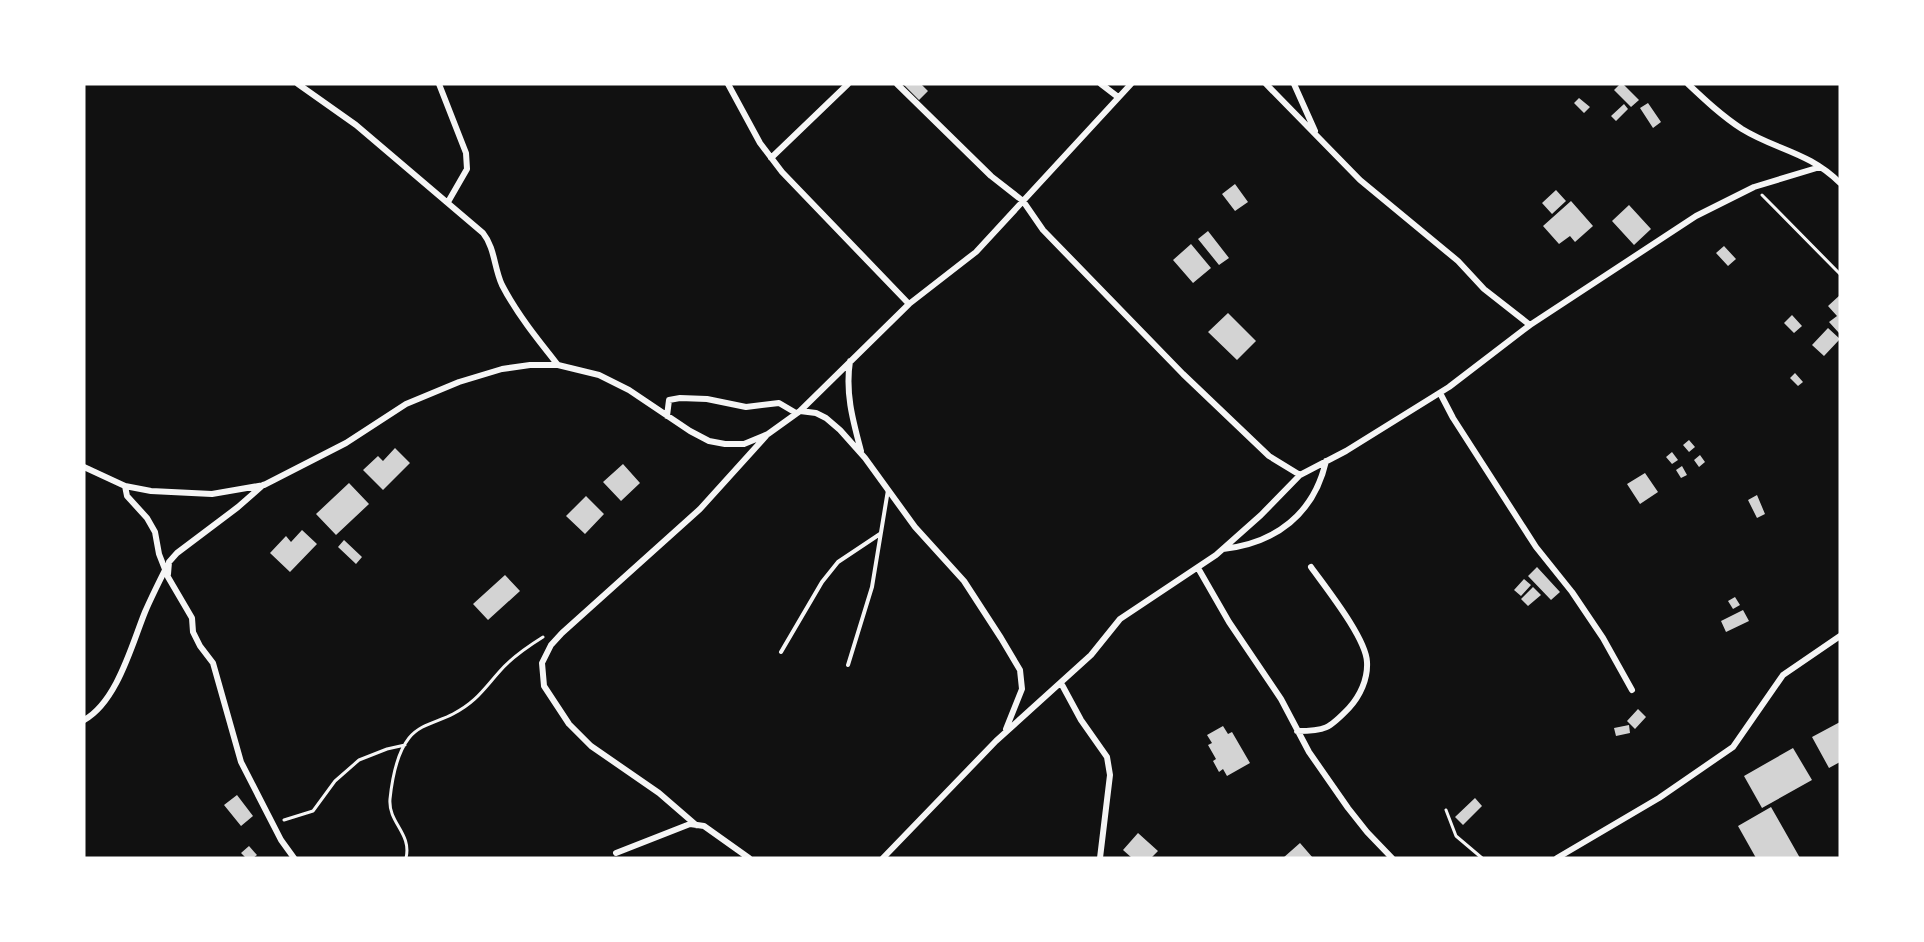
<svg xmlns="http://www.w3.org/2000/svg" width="1924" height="942" font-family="'Space Grotesk',sans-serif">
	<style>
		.building { fill: #d3d3d3 }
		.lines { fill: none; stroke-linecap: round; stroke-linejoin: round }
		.path { stroke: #f5f5f5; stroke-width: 3 }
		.service { stroke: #f5f5f5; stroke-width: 4 }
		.minor { stroke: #f5f5f5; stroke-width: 6 }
	</style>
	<rect width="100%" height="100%" fill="#111"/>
	<!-- building -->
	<path class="building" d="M903,84H921L928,91L919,100Z
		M1620,84H1623L1639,100L1631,107L1614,90Z
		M1579,98L1590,107L1584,113L1574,103Z
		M1648,103L1661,122L1653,128L1640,108Z
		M1624,104L1628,109L1616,121L1611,116Z
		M1235,184L1248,202L1235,211L1222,194Z
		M1556,190L1566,201L1552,214L1542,203Z
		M1571,201L1593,226L1575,242L1570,236L1559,244L1543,226Z
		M1629,205L1651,229L1634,245L1612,221Z
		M1208,231L1229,258L1219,265L1198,239Z
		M1191,244L1211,268L1193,283L1173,260Z
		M1724,246L1736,259L1728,266L1716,253Z
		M1840,295V332L1839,333L1829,322L1837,316L1828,306Z
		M1228,313L1256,341L1237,360L1208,332Z
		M1792,315L1802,326L1794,333L1784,323Z
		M1828,328L1840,339L1824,356L1812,345Z
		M1795,373L1803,382L1798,386L1790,378Z
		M1689,440L1695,447L1689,452L1683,445Z
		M395,448L410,463L383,490L363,470L378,456L383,461Z
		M1672,452L1678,460L1672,464L1666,457Z
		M1700,455L1705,462L1699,467L1694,460Z
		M623,464L640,483L621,501L603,482Z
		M1682,466L1687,475L1681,478L1676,470Z
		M1645,473L1658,492L1640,504L1627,484Z
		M349,483L369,504L336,535L316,514Z
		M1757,495L1765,514L1757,518L1748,500Z
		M586,496L604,514L585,534L566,516Z
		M302,530L317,544L290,572L270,553L286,536L291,542Z
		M344,540L362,557L356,564L338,547Z
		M1537,567L1560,592L1551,600L1528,576Z
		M505,575L520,591L488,620L473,604Z
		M1524,579L1531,585L1521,596L1514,590Z
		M1533,587L1541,595L1528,606L1521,599Z
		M1735,597L1740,605L1733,609L1728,601Z
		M1743,610L1749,621L1726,632L1721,621Z
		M1638,709L1646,717L1635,729L1627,721Z
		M1840,722V762L1829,768L1812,737Z
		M1629,725L1630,733L1616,736L1614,728Z
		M1223,726L1228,734L1232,732L1250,763L1227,776L1223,769L1219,772L1213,761L1216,759L1208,745L1212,743L1207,735Z
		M1793,748L1812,780L1762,808L1744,776Z
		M237,795L253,816L241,826L224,805Z
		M1475,798L1482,806L1463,825L1455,817Z
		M1771,807L1800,858H1756L1738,826Z
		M1138,833L1158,851L1151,858H1132L1123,850Z
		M1300,843L1313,858H1283Z
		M249,846L257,855L253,858H246L241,853Z"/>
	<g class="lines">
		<!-- path -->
		<path class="path" d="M1762,195L1840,274
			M1446,810L1456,836L1482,858
			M284,820L313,811L335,781L359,760L387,749L405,745
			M406,858C412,833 388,823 390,799C392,780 397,753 409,738C420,724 438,722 453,714C476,702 483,690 500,671C512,657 527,647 543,637"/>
		<!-- service -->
		<path class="service" d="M781,652L822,582L838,562L880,534
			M848,665L872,587L888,490"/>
		<!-- minor -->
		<path class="minor" d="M298,84L356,125L483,233C495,248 494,268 502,285C517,314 538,340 558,365
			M439,84L466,153L467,169L448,202
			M728,84L760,143L782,172L909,304
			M897,84L991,176L1023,201L1043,230L1183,374L1269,456L1300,475
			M1101,84L1118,97
			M1266,84L1360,180L1458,261L1484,289L1530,325
			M1294,84L1315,131
			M1688,84C1705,100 1722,116 1742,129C1776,150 1809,152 1840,183
			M771,158L848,84
			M850,361C845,393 853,421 861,451
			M1440,393L1453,418L1536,547L1572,592L1603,638L1632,690
			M800,411L816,413L826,418L840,430L865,458L915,527L964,581L1001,638L1020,670L1022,689L1006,729
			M667,416L669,400L680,398L707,399L746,407L779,403L796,413
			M84,467L125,486L151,491L212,494L264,485L346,443L406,404L459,382L502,369L530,365H558L599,375L629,390L690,431L709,441L725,444H744L768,434L800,411L909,304L976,252L1131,84
			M125,486L127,496L147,518L155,532L159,554L168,577L192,618L193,632L200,646L213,663L241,762L281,840L294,858
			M1223,549C1276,543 1314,514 1326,461
			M1198,568L1229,622L1281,699L1309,752L1348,808L1367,832L1392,858
			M168,574L169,562L177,553L238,507L263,485
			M1061,683L1081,720L1107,757L1110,775L1100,858
			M84,720C117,702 132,644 145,612C151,598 158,584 165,570
			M1297,731C1325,731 1329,729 1349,708C1360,696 1368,679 1367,662C1366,638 1326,588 1311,567
			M696,825L659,793L591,746L569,724L544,686L542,663L551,645L562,633L700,509L766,436
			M616,853L690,824L704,826L749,858
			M883,858L996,741L1091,655L1120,619L1216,555L1261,515L1300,475L1346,451L1449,387L1530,325L1696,216L1754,187L1820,167
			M1557,858L1659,798L1733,747L1783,675L1840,636"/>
	</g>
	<!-- border -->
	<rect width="1924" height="942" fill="none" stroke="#ffffff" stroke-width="171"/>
</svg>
